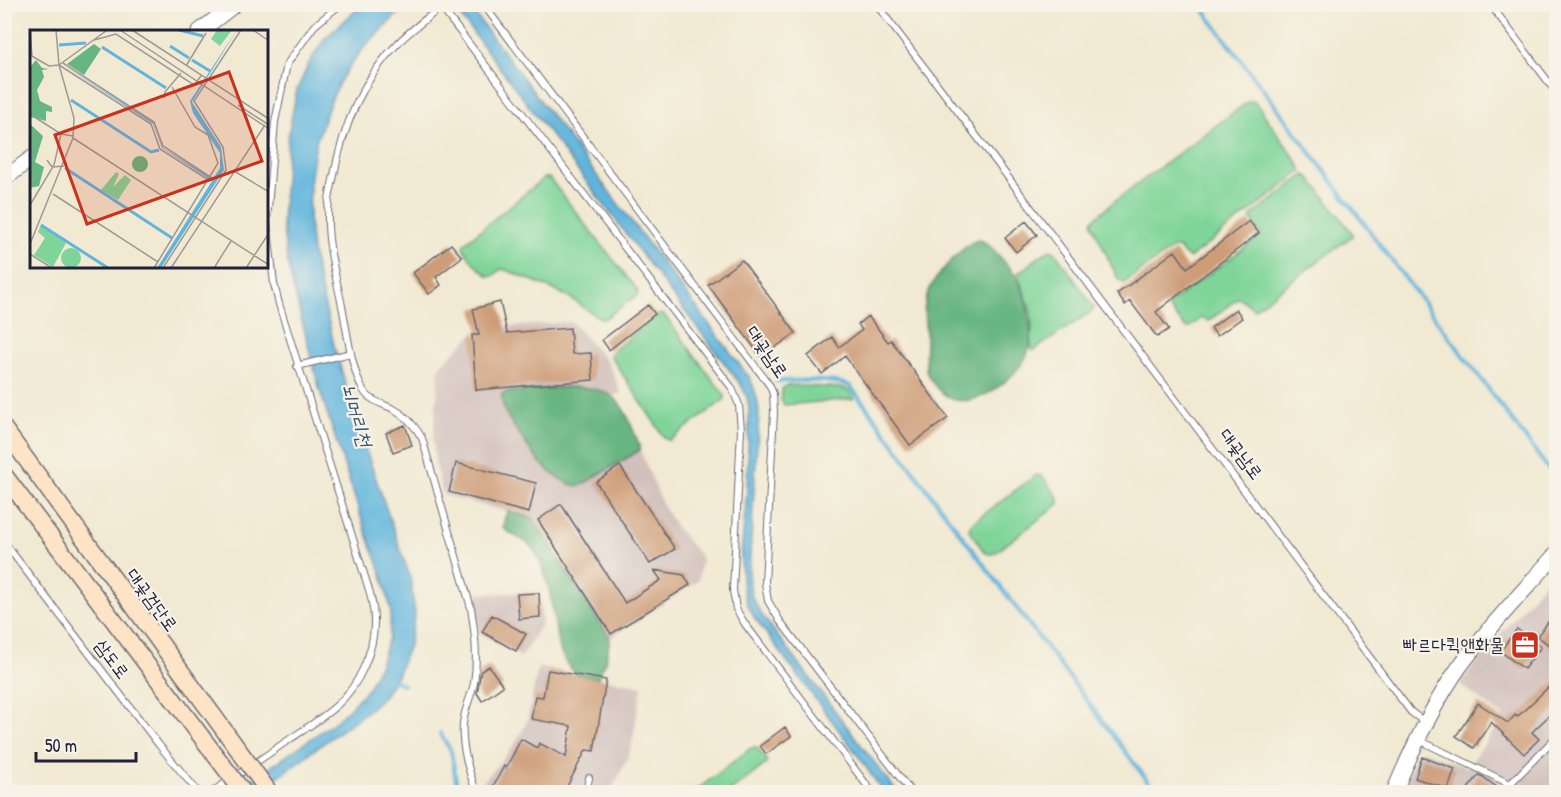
<svg xmlns="http://www.w3.org/2000/svg" width="1561" height="797" font-family="'Patrick Hand','Poor Story',sans-serif">
	<style>
		.industrial { fill: #d1c0bc }
		.green { fill: #7fd599; stroke: #507c6a; stroke-width: 1.5 }
		.forest { fill: #67b681; stroke: #446c5e; stroke-width: 1.5 }
		.water { fill: #61b5dd; stroke: #426c8c; stroke-width: 1.5 }
		.lines { fill: none; stroke-linecap: round; stroke-linejoin: round }
		.stream { stroke: #61b5dd; stroke-width: 4 }
		.building { fill: #ce9d78 }
		.service-casing { stroke: #6a6870; stroke-width: 8 }
		.tertiary-casing { stroke: #6a6870; stroke-width: 17 }
		.secondary-casing { stroke: #6a6870; stroke-width: 19 }
		.service { stroke: #fff; stroke-width: 6 }
		.tertiary { stroke: #fff; stroke-width: 15 }
		.secondary { stroke: #fee4c6; stroke-width: 16 }
		.secondary-bridge-casing { stroke: #6a6870; stroke-width: 19; stroke-linecap: butt }
		.secondary-bridge { stroke: #fee4c6; stroke-width: 16 }
		.labels { text-anchor: middle; stroke-width: 4.5; stroke-linejoin: round; paint-order: stroke }
		.street-label { font-size: 18px; fill: #22223b; stroke: #f7f3e8 }
		.poi-label { font-size: 18px; fill: #22223b; stroke: #f7f3e8; text-anchor: end }
		.water-label { font-size: 20px; font-style: italic; fill: #385574; stroke: #f7f3e8 }
		.inset-river { fill: none; stroke: #61b5dd; stroke-width: 3 }
		.inset-road { fill: none; stroke: #9e9996; stroke-width: 1.5 }
		.view { fill: #c8321e; fill-opacity: 0.15; stroke: #c8321e; stroke-width: 3 }
		.inset-edge { fill: none; stroke: #22223b; stroke-width: 3 }
	</style>
	<rect width="100%" height="100%" fill="#f7f3e8"/>
	<filter id="ink" filterUnits="userSpaceOnUse"><feTurbulence type="fractalNoise" baseFrequency=".0167" numOctaves="2"/><feDisplacementMap in="SourceGraphic" scale="12" xChannelSelector="R" yChannelSelector="G"/><feConvolveMatrix kernelMatrix="1 2 1 2 8 2 1 2 1" color-interpolation-filters="sRGB"/></filter>
	<filter id="wash" filterUnits="userSpaceOnUse"><feTurbulence type="fractalNoise" baseFrequency=".008" numOctaves="4" result="noise"/><feDisplacementMap in="SourceGraphic" scale="24" xChannelSelector="R" yChannelSelector="G"/><feGaussianBlur stdDeviation="1.35" result="paint"/><feColorMatrix in="noise" values="0 0 0 0 0 0 0 0 0 0 0 0 0 0 0 0 0 1.4 0 .05"/><feComposite in="paint" operator="in"/></filter>
	<g filter="url(#wash)">
		<rect width="100%" height="100%" fill="#f1e9d2"/>
		<!-- industrial -->
		<path class="industrial" d="M570,322L573,323L606,361L611,369L621,393L613,396L601,391L584,387H568L506,392V415L540,464L549,472L583,484L640,450L664,508L679,531L702,558L698,581L610,638L532,518L443,495L435,462L433,441L435,419L439,369L442,364L478,329Z
			M1556,569V792H1400L1418,754L1424,751L1467,768L1504,717L1464,688L1460,683L1475,664Z
			M540,592L542,623L521,657L480,633L473,594Z
			M538,667L642,686L632,744L627,760L610,792H482L480,786L512,748L524,728L528,718Z"/>
		<!-- green -->
		<path class="green" d="M1249,101H1252L1256,103L1298,163L1301,169V172L1190,258C1182,256 1182,246 1173,248L1128,280L1124,283L1118,279L1093,226L1092,222L1094,219L1111,204Z
			M1305,175L1310,178L1350,230L1352,233V236L1254,309L1243,300L1238,298L1210,320L1208,321L1202,318L1188,328L1185,327L1168,307L1169,304L1261,235V233L1251,219V216Z
			M544,178H549L638,291L637,295L604,319C592,316 583,305 572,299C551,287 528,279 506,270L501,269L493,276H488C479,269 468,258 463,247L465,243Z
			M1051,250L1056,253L1094,308L1092,311L1033,351L1031,348L1032,324L1031,314L1026,296L1017,274L1043,254Z
			M662,314L665,316L725,396V399L670,440H667L664,437L610,355L619,346L657,316Z
			M787,385L843,388L850,391L854,397L853,399L784,405L781,400L782,389Z
			M1036,475L1042,476L1059,499V504L996,552L992,554L985,553L969,530L971,524Z
			M756,747L767,760L766,764L729,792H694L751,748Z"/>
		<!-- forest -->
		<path class="forest" d="M978,239C992,244 1002,260 1011,270C1026,288 1037,335 1026,357C1011,384 963,420 937,388C933,383 929,379 927,373C924,362 926,347 926,336C926,326 923,315 925,304C927,282 959,249 978,239Z
			M568,387C582,387 601,388 613,397C625,405 634,433 640,447V450L583,484C576,487 572,485 566,482C544,471 534,456 521,436C512,423 501,411 502,394L506,392Z
			M508,511L532,518L610,638L606,659L598,678C592,677 583,677 578,674C568,670 562,655 558,645C554,616 549,567 530,545C522,537 509,536 503,527L505,517Z"/>
		<!-- water -->
		<path class="water" d="M362,5H407L369,42L353,61L340,81L330,103L316,142L310,183L309,220L312,251L334,345L357,424L410,577L415,613L409,645L397,675L383,697L366,712L257,792H235L336,721L349,709L368,688L380,664L389,637L391,610L382,574L364,526L319,388L288,266L282,222L288,135L297,90L309,63L325,38Z
			M452,5H468L749,377C756,390 758,400 759,414L749,571L751,595L761,614L897,792H883L859,757L754,617L747,604L743,590L742,577L741,556L747,491L749,409L747,397L741,385Z"/>
		<g class="lines">
			<!-- stream -->
			<path class="stream" d="M1199,4L1556,479
				M777,381C796,381 833,378 850,386L874,417L941,508L1156,792
				M391,678L403,685
				M440,733L451,751L458,792"/>
		</g>
		<g id="blocks">
			<!-- building -->
			<path class="building" d="M1026,221L1037,235L1016,252L1005,238Z
				M1249,221L1259,233L1156,312L1169,329L1157,337L1130,301L1125,305L1117,294L1175,251L1187,268Z
				M451,244L462,257L436,277L441,285L429,294L413,273Z
				M742,260L796,333L761,357L708,285Z
				M500,302L507,333L570,328L572,354L591,353L593,380L476,390L472,335H479L473,309Z
				M648,305L655,314L609,350L602,340Z
				M1236,309L1242,318L1217,336L1211,328Z
				M868,316L888,342L891,340L948,418L910,445L845,356L822,374L808,356L832,337L839,347L862,330L858,324Z
				M405,425L412,445L393,452L386,433Z
				M456,463L536,483L529,513L449,492Z
				M620,466L675,549L650,564L596,482Z
				M561,504L625,603L661,580L654,570L684,575L690,585L611,634L538,520Z
				M539,593L540,617L519,619L517,594Z
				M1557,611V651L1537,636Z
				M492,615L526,634L516,651L482,632Z
				M1517,629L1541,647L1524,669L1500,651Z
				M489,666L503,686L482,701L477,693L481,671Z
				M548,670L606,680L594,751L586,750L564,792H490L504,766L506,768L521,739L537,748L539,743L566,757L571,726L531,719L535,696L543,697Z
				M1557,679V708L1532,732L1539,739L1524,754L1491,722L1474,748L1456,736L1478,703L1508,723L1515,715L1517,717Z
				M785,727L791,736L766,754L760,746Z
				M1422,757L1455,769L1448,789L1415,778Z
				M1479,775L1483,777L1503,792H1465Z"/>
		</g>
	</g>
	<g filter="url(#ink)">
		<use href="#blocks" fill-opacity="0" stroke="#6a6870" stroke-width="1.5"/>
		<g class="lines">
			<!-- service casing -->
			<g class="service-casing">
				<path id="service" d="M445,4C430,16 413,28 399,42C362,79 342,129 333,180C330,192 328,204 328,216C327,247 337,280 343,311C347,331 353,379 366,394C373,402 385,405 394,409C407,416 415,426 422,438L471,608C475,633 478,657 474,683C471,697 464,710 463,724C461,747 469,771 476,792
					M483,4L770,386L773,394L774,412L765,583L768,601L780,621L911,792
					M876,4L1007,176L1411,712L1426,723
					M1490,4L1556,92
					M441,7L732,388L739,405L741,430L733,590L736,609L745,624L872,792
					M297,366L351,353
					M4,542L159,745L198,792
					M1419,740L1510,784L1517,792
					M1510,784L1556,737
					M212,792C236,776 260,760 284,743C302,731 320,720 336,706C359,686 375,650 374,620C374,610 372,602 370,593L279,304L274,284L267,221L275,122L287,64L314,26L341,4
					M296,792L316,790L322,792
					M586,792L589,778"/>
			</g>
			<!-- tertiary casing -->
			<g class="tertiary-casing">
				<path id="tertiary" d="M199,32L235,4
					M4,179L32,158
					M1394,792C1412,749 1433,704 1460,666C1489,626 1524,591 1556,554"/>
			</g>
			<!-- secondary casing -->
			<g class="secondary-casing">
				<path id="secondary" d="M4,429L248,763
					M4,475L231,776"/>
			</g>
			<!-- service -->
			<use href="#service" class="service"/>
			<!-- tertiary -->
			<use href="#tertiary" class="tertiary"/>
			<!-- secondary -->
			<use href="#secondary" class="secondary"/>
			<!-- secondary-bridge casing -->
			<g class="secondary-bridge-casing">
				<path id="secondary-bridge" d="M248,763L269,792
					M231,776L243,792"/>
			</g>
			<!-- secondary-bridge -->
			<use href="#secondary-bridge" class="secondary-bridge"/>
		</g>
	</g>
	<!-- icons -->
	<defs>
		<g id="office-square" transform="scale(1.5)"><rect x="-9" y="-9" width="18" height="18" rx="4" fill="#c8321e" stroke="#f7f3e8"/><path d="M-6-3h4V-5.5h4V-3h4V5H-6ZM-1-4.5V-3h2v-1.5ZM-6 0V1H6V0Z" fill="#fff"/></g>
	</defs>
	<g fill-rule="evenodd">
		<use href="#office-square" x="1525" y="645"/>
	</g>
	<g class="labels">
		<!-- street labels -->
		<g class="street-label">
			<text transform="translate(767 352) rotate(56)" y="6">대곶남로</text>
			<text transform="translate(1241 454) rotate(53)" y="6">대곶남로</text>
			<text transform="translate(152 600) rotate(54)" y="6">대곶검단로</text>
			<text transform="translate(112 659) rotate(53)" y="6">삼도로</text>
		</g>
		<!-- poi labels -->
		<g class="poi-label">
			<text x="1504" y="651">빠르다퀵앤화물</text>
		</g>
		<!-- water labels -->
		<g class="water-label">
			<text transform="translate(357 415) rotate(74)" y="7">뇌머리천</text>
		</g>
	</g>
	<!-- overview -->
	<g transform="translate(30 30)">
		<rect width="238" height="238" fill="#f1e9d2"/>
		<path d="M187,0H202L190,16L181,9ZM86,142L89,144L83,157L95,145L101,150L88,170L71,160ZM11,195L36,213L23,237L4,225L15,208L8,202ZM31 228a10 10 0 1 1 20 0a10 10 0 1 1-20 0Z" fill="#7fd599"/>
		<path d="M64,14L71,19L54,45L37,34ZM6,30L12,38L19,39L12,40L14,47L7,60L10,71L22,77V82L16,81V91L0,87V37ZM0,94L13,106L5,132L14,137L9,156L0,158ZM102 134a8 8 0 1 1 16 0a8 8 0 1 1-16 0Z" fill="#67b681"/>
		<path d="M207,0L162,72L191,117L194,140L131,238H127L182,151L132,118L123,94L33,35L123,92L133,118L183,149L190,138V123L163,83L160,71Z" fill="#61b5dd"/>
		<path class="inset-river" d="M149,0L173,6M29,15L56,13M140,16L159,28M72,17L136,58M162,30L180,41M41,70L121,122L129,120M35,138L142,208M11,195L78,238"/>
		<path class="inset-road" d="M26,0L29,35M90,0L239,99M102,0L239,89M156,0H182M223,0L239,11M0,1L2,26M64,10L86,4L164,55L171,46M0,25L19,36L29,35M33,33L124,92L133,116L182,148M29,35L121,94L130,119L180,151M156,36L176,3M134,68L135,62L151,43M208,75L239,95M6,88L31,104L43,106M43,108L239,235M17,130L22,137L34,136M204,141L239,162M23,164L128,232M0,175L24,135L31,104M0,214L43,108L44,88L29,35L76,1M0,224L22,238M124,238L188,133L178,105L165,97L142,57M133,238L196,140L193,117L164,71L211,0M141,238L235,95M184,238L201,211M216,238L239,203"/>
		<path class="view" d="M199,42L232,131L57,194L25,105Z"/>
		<rect width="238" height="238" class="inset-edge"/>
	</g>
	<!-- margin -->
	<rect width="1561" height="797" fill="none" stroke="#f7f3e8" stroke-width="24"/>
	<!-- scale -->
	<path d="M36 752v9h100v-9" fill="none" stroke="#22223b" stroke-width="3"/>
	<text x="45" y="752" font-size="18" fill="#22223b" stroke="#f7f3e8" stroke-width="4.5" paint-order="stroke">50 m</text>
</svg>
